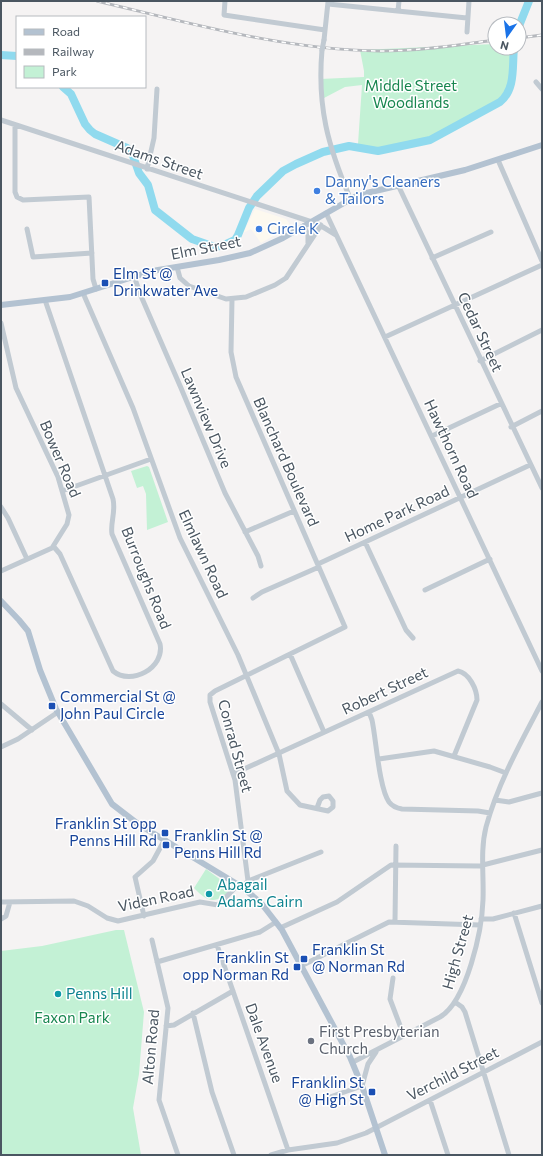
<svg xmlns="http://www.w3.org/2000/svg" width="543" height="1156" font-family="Commissioner,sans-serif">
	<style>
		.commercial { fill: #fdf9ef }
		.green { fill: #c3f1d5 }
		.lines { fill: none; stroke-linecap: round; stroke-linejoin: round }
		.river { stroke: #90daee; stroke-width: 8 }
		.minor { stroke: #c1cad2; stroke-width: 5 }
		.major { stroke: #b3c2d1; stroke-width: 6 }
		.rail-casing { stroke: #b5b8bd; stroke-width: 3 }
		.rail { stroke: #fff; stroke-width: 1.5; stroke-dasharray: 4.5; stroke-linecap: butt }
		.minor-bridge { stroke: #c1cad2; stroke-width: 5 }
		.shop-dot { fill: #3f7fe0; stroke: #fff; stroke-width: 1.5 }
		.transit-dot { fill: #1a4fb4; stroke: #fff; stroke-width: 1.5 }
		.culture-dot { fill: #0f9aa8; stroke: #fff; stroke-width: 1.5 }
		.worship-dot { fill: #6b7280; stroke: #fff; stroke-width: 1.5 }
		.labels { text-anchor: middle; stroke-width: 3; stroke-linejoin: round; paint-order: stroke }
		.park-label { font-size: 15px; fill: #17864f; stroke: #fff }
		.street-label { font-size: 15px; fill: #4a5661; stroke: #fff }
		.shop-label { font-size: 15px; fill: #366cbe; stroke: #fff; text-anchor: start }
		.transit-label { font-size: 15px; fill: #164399; stroke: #fff; text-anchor: start }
		.culture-label { font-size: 15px; fill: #0d838f; stroke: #fff; text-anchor: start }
		.worship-label { font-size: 15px; fill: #5b616d; stroke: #fff; text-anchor: start }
	</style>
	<rect width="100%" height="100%" fill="#f5f3f3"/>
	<!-- commercial -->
	<path class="commercial" d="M255,209L286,219L289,223V227L261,243L251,229L243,233Z"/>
	<!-- green -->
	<path class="green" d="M495,44V48H514C512,67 514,83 503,99L430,140L378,151L358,144L362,85L345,87L324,98L320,79L364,77V71L360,50Z
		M147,466L149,467L168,522L147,530L146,494L143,486L137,488L131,471Z
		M206,869L232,888C217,904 209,904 194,888Z
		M116,930H124L144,1012L139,1074L133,1108L141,1155H1V951L42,946Z"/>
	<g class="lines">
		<!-- river -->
		<path class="river" d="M519,26L529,1
			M1,55L17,56
			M63,87L71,94L85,124L90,130L95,134L127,148L132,153L139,173L148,185L155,210L192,239L215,247L224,245L235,240L238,235L249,208L257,196L283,171L296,164L323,152L349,146L378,151L430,140L500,102C516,89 512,66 514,48"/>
		<!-- minor -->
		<path class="minor" d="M225,1L224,15L325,30
			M328,4L467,18
			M398,11L399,1
			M467,32L469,1
			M324,40L328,2
			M322,50C317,107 328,146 350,198
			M536,82L542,89
			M1,120L318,224L336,235
			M15,125V192L17,197L23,200L89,197L93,279L96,289
			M498,160L542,261
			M147,169L154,138L157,89
			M398,185L542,488
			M326,213L542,671
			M303,226L308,234V243
			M27,229L33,257L92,253
			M432,258L491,232
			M177,267L180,278L189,286L226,299L246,297L275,285L286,278L321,225
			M134,276L141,296L181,388L225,493L258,556L261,566
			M83,293L133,408L180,538L238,655L279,754L287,791L300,805L328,811L333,807V801L329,796L323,797L320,800L317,808
			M232,299L231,352L236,377L345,627L215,691L210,695V702L235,780L248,881
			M45,300L113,499C116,512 110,523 112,534L160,644C165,668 131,686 113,671L60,554L54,547
			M1,323L16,388L58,477L69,515L67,524L52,548L1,571
			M385,337L542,265
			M480,361L542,330
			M511,427L542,411
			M432,436L500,404
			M62,491L151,459
			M1,507L8,518L27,559
			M245,532L294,511
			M365,542L406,630L413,638
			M318,564L530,465
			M425,590L490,559
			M253,598L262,592L319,567
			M290,654L324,732
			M1,704L32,730
			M369,712L372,720C376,738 379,788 389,802C392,806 396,808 402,809L478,811L490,813
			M1,747L18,739L58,712
			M379,759L434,751L490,767L506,773
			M233,774L458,671C469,673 477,689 477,700L454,756
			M495,800L509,802L542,793
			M242,887L248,881L321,852
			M1,902L74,901L88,906L107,918L118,921L200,902L218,905L239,884
			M514,913L542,1003
			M144,916L135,877L153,861L165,839
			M1,919L6,916L10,902
			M481,919H493L542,906
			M395,921L396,846
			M280,928L337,902L391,865L479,866L542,850
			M152,940L168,1008L159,1100L178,1155
			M217,945L288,1150
			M157,962L260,932L276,922
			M301,966L389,922L480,925
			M393,978L390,999L404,1036
			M455,1002L462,1007L465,1012L509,1155
			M193,1013L212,1092L234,1155
			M166,1026L174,1025L233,991
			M353,1062L440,1017C467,1001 482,930 483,900C484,875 480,851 486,827C498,783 521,742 542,702
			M327,1098L362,1086L368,1064L376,1052
			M430,1100L448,1155
			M271,1155L288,1150L337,1143L366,1133L542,1042"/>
		<!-- major -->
		<path class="major" d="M1,305L70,297L152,271L219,260L250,253L283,238L358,195L465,170L542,145
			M1,601L19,620L28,631L40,670L56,709L112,804L138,824L242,887L261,903L282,930L350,1057L362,1086L385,1155"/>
		<!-- rail casing -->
		<g class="rail-casing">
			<path id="rail" d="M97,1C189,23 285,50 380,51C419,51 457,45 495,40
				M519,38L542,35"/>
		</g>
		<!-- rail -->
		<use href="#rail" class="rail"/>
		<!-- minor-bridge -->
		<path class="minor-bridge" d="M322,50L324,40"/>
	</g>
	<!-- markers -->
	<g class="shop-dot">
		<circle cx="317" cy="191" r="4"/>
		<circle cx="259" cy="229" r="4"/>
	</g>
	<g class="transit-dot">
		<rect x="101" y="279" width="8" height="8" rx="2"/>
		<rect x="48" y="702" width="8" height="8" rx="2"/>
		<rect x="161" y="829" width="8" height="8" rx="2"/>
		<rect x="162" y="841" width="8" height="8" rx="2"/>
		<rect x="300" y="955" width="8" height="8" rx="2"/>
		<rect x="293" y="963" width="8" height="8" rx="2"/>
		<rect x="368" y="1088" width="8" height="8" rx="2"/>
	</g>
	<g class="culture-dot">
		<circle cx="209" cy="894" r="4"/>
		<circle cx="58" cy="994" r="4"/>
	</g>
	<circle class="worship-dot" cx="311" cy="1041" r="4"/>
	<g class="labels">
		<!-- park labels -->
		<g class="park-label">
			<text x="411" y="91">Middle Street<tspan x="411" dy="17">Woodlands</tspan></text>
			<text x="72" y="1023">Faxon Park</text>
		</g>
		<!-- street labels -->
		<g class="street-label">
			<text transform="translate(159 160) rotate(19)" y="5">Adams Street</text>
			<text transform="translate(206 248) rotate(-11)" y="5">Elm Street</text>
			<text transform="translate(480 332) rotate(65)" y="5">Cedar Street</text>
			<text transform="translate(206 418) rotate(67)" y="5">Lawnview Drive</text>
			<text transform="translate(451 449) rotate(65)" y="5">Hawthorn Road</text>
			<text transform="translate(60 459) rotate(67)" y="5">Bower Road</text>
			<text transform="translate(286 462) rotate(66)" y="5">Blanchard Boulevard</text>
			<text transform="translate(397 514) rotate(-25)" y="5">Home Park Road</text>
			<text transform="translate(203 554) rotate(65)" y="5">Elmlawn Road</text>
			<text transform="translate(146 578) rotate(68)" y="5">Burroughs Road</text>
			<text transform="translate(385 691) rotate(-25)" y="5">Robert Street</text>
			<text transform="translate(235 746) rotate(75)" y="5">Conrad Street</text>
			<text transform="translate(156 899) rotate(-12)" y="5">Viden Road</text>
			<text transform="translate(458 952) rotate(-74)" y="5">High Street</text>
			<text transform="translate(264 1043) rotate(70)" y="5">Dale Avenue</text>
			<text transform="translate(151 1047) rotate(-85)" y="5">Alton Road</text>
			<text transform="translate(453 1074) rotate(-27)" y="5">Verchild Street</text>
		</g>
		<!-- shop labels -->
		<g class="shop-label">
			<text x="325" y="187">Danny's Cleaners<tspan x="325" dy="17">&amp; Tailors</tspan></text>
			<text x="267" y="234">Circle K</text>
		</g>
		<!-- transit labels -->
		<g class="transit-label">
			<text x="113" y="279">Elm St @<tspan x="113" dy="17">Drinkwater Ave</tspan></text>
			<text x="60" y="702">Commercial St @<tspan x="60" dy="17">John Paul Circle</tspan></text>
			<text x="157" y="829" text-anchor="end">Franklin St opp<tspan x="157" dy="17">Penns Hill Rd</tspan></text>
			<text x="174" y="841">Franklin St @<tspan x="174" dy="17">Penns Hill Rd</tspan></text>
			<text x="312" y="955">Franklin St<tspan x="312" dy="17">@ Norman Rd</tspan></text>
			<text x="289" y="963" text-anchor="end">Franklin St<tspan x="289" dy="17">opp Norman Rd</tspan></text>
			<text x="364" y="1088" text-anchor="end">Franklin St<tspan x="364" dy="17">@ High St</tspan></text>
		</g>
		<!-- culture labels -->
		<g class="culture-label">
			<text x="217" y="890">Abagail<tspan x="217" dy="17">Adams Cairn</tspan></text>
			<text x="66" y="999">Penns Hill</text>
		</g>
		<!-- worship labels -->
		<g class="worship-label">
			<text x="319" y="1037">First Presbyterian<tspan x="319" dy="17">Church</tspan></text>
		</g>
	</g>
	<!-- border -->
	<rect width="543" height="1156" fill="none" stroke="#4a5661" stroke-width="4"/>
	<!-- legend -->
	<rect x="16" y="16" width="130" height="72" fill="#ffffff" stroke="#b7bbc0"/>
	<rect x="24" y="29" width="20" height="6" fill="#b3c2d1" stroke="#b7bbc0"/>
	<text x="52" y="36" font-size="12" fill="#4a5661">Road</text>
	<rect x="24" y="49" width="20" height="6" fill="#b5b8bd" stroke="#b7bbc0"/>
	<text x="52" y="56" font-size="12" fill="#4a5661">Railway</text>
	<rect x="24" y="66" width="20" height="12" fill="#c3f1d5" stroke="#b7bbc0"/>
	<text x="52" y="76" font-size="12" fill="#4a5661">Park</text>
	<!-- north arrow -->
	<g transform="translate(507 36) rotate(194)"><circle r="19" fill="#ffffff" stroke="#b7bbc0"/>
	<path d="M0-3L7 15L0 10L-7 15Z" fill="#1a73e8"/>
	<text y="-6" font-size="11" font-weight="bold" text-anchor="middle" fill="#4a5661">N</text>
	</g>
</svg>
